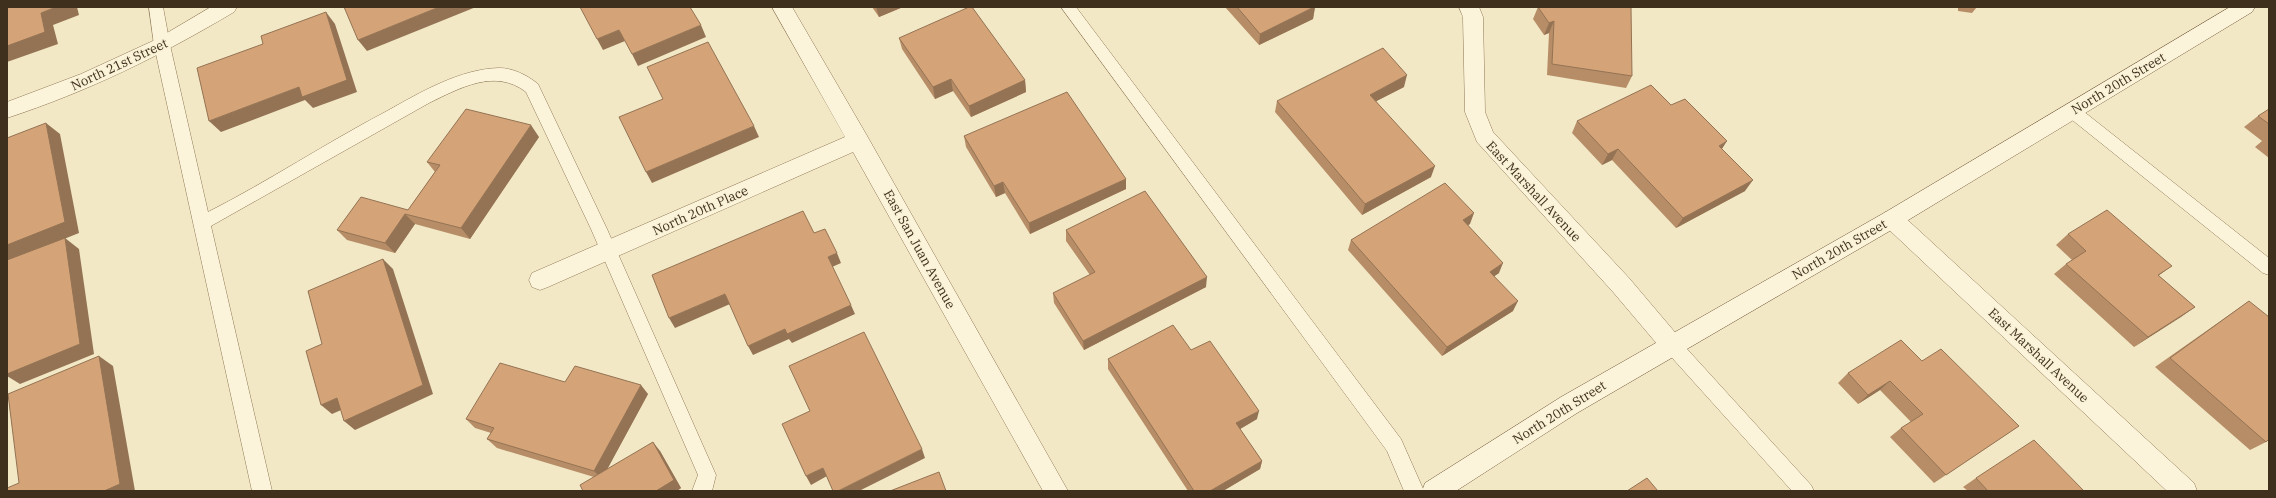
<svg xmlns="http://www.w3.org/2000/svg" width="2276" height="498" font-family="'IBM Plex Serif',serif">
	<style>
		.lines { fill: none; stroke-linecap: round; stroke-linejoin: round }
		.lane-casing { stroke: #907a59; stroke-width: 1 }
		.street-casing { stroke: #907a59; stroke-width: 1 }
		.secondary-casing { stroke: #725a3c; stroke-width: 1 }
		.lane { fill: #fcf4da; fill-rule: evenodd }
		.street { fill: #fcf4da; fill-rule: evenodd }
		.secondary { fill: #fcf4da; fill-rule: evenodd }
		.wall { fill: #b68d67 }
		.shaded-wall { fill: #947354 }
		.building { fill: #d4a478; stroke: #947354 }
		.labels { text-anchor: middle; stroke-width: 3; stroke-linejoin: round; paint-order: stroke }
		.street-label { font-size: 13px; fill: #3f301e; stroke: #f9f1d6 }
	</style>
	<rect width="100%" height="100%" fill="#f2e8c5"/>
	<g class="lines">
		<!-- lane casing -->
		<g class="lane-casing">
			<path id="lane" d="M149,7H163L170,45L208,212C269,181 326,143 387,111C421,92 460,69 499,68C513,68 527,75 538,84L607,229L716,475L712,491H692L698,475L591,229L526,92C495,68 460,88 429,103L211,226L272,491H252L154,45Z
				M1061,7H1076L1401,439L1424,491H1404L1387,451Z
				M2072,105L2078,107L2269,258V275L2263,273L2066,115L2064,111L2066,107Z
				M1671,336L1677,338L1811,485L1814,491H1792L1665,350L1662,344L1665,338Z"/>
		</g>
		<!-- street casing -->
		<g class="street-casing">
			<path id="street" d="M211,7H237L234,12C160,56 89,91 7,118V102L81,74L155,40Z
				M772,7H792L866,134L1068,491H1043L853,152L548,287L540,290L532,287L529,280L532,273L845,137Z
				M1459,7H1479L1483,17L1485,112L1493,132L1629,278L1679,337L1683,344L1679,351L1671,354L1663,351L1613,292L1477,142L1465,112L1463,17Z
				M1892,210L1900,213L2194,483L2197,491H2167L1884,225L1881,219L1884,213Z"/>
		</g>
		<!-- secondary casing -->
		<g class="secondary-casing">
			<path id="secondary" d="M2230,7H2255L2252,12L1900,225L1577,413L1456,491H1422L1425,483L1561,397L1884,213Z"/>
		</g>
		<!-- lane -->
		<use href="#lane" class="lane"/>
		<!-- street -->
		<use href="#street" class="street"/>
		<!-- secondary -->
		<use href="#secondary" class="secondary"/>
	</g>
	<!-- wall -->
	<path class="wall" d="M872,7H903L879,17Z
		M1225,7H1315L1313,19L1259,45Z
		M1538,7L1632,76L1626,88L1547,75L1549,33L1544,35L1533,19Z
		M1958,7H1977L1972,13L1958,11Z
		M899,38L1025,80L1026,92L971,117L953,91L935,99L902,49Z
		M1404,87L1376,101L1431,177L1362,215L1275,112L1277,101Z
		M1671,105L1722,149L1745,191L1676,228L1612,160L1602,165L1572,133L1577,121Z
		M2269,109V158L2255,147L2262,141L2244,127L2258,116Z
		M964,136L1126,179V189L1030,234L1005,193L996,197L966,147Z
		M539,137L470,239L415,224L395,253L347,240L337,230L408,210L435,172L427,162Z
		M1470,224L1468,225L1499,273L1494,276L1513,311L1442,356L1348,250L1351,240Z
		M1066,230L1206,287L1084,350L1054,303L1053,293L1090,275L1066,241Z
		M2068,234L2159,276L2195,307L2134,347L2054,274L2066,264L2072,260L2056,245Z
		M2249,301L2266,442L2250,450L2155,367Z
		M1191,350L1257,419L1240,429L1262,461L1260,469L1223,491H1188L1108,369V359Z
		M1922,361L2019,426L1934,483L1890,437L1901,428L1911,422L1880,390L1858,404L1838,383L1848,373Z
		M565,382L648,394L607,469L660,451L681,488L677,491H583L594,477L497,448L487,439L491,433L475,428L466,419Z
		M1976,478L2084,491H1968L1963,487Z"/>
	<!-- shaded-wall -->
	<path class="shaded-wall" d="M56,7H77L79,15L53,25L58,44L7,62V46L41,13Z
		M439,7H476L367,51L358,40Z
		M876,7H903L879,17Z
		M1315,7L1313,19L1259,45L1260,34Z
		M326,12L335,24L357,92L313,108L305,100L221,132L209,121L299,87Z
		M1554,21L1549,33L1544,35L1549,23Z
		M701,25L706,37L638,66L632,54Z
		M619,30L625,41L603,50L597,39Z
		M1407,75L1404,87L1367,106L1370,95Z
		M951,79L953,91L935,99L933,87Z
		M1025,80L1026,92L971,117L969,106Z
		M46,123L60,134L79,233L9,261L7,260V245Z
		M531,125L539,137L470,239L461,228Z
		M754,126L759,137L652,183L646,172Z
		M1727,141L1720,152L1719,146Z
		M1618,149L1612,160L1602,165L1608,154Z
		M1435,166L1431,177L1362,215L1365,204Z
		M1126,179V189L1030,234L1029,223Z
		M1753,180L1745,191L1676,228L1683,218Z
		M1003,182L1005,193L996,197L994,186Z
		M1474,213L1470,224L1458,231L1463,220Z
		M405,214L415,224L395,253L385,243Z
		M65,238L79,249L94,354L20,384L7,376V374Z
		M837,253L841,263L832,267L828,257Z
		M383,259L393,269L433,394L355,430L344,421Z
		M1503,263L1499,273L1486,282L1490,272Z
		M2172,266L2158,276V275Z
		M1207,277L1206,287L1084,350L1083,341Z
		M725,294L730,304L675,328L669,318Z
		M1518,301L1513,311L1442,356L1447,347Z
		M851,305L855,314L792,343L789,339L753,355L748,346L785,329Z
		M2195,307L2181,317L2134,347L2148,337Z
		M99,356L113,366L135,491H104Z
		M1890,381L1880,390L1858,404L1868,395Z
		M641,385L648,394L602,479L594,471Z
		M337,398L348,407L332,414L321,405Z
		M1259,411L1257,419L1235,432L1236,423Z
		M653,442L660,451L681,488L677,491H656Z
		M922,449L925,458L859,491H838Z
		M1262,461L1260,469L1223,491H1210Z
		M823,468L827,476L811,485L806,476Z"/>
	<!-- building -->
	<path class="building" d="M7,7H56L41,13L45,32L7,46Z
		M344,7H439L358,40Z
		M580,7H690L701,25L632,54L619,30L597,39Z
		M969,7H972L1025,80L969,106L951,79L933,87L899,38Z
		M1237,7H1314L1260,34Z
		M1538,7H1631L1632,76L1552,64L1554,21L1549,23Z
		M326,12L347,80L302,97L299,87L209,121L197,68L263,44L261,36Z
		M708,42L754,126L646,172L619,117L663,99L647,67Z
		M1383,48L1407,75L1370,95L1435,166L1365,204L1277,101Z
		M1651,85L1671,105L1685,99L1727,141L1719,146L1753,180L1683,218L1618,149L1608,154L1577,121Z
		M1067,92L1126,179L1029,223L1003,182L994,186L964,136Z
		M466,109L531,125L461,228L405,214L385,243L337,230L361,197L408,210L440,165L427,162Z
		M2269,109V124L2258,116Z
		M46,123L65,222L7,245V138Z
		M1445,183L1474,213L1463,220L1503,263L1490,272L1518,301L1447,347L1351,240Z
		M1145,191L1207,277L1083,341L1053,293L1095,272L1066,230Z
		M2107,210L2172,266L2158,275L2195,307L2148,337L2066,264L2086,251L2068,234Z
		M803,211L814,233L825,229L837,253L828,257L851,305L787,334L785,329L748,346L725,294L669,318L652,275Z
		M65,238L80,344L7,374V260Z
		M383,259L423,385L344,421L337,398L321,405L306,351L322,344L308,291Z
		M2249,301L2269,317V439L2266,442L2170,358Z
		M1173,325L1191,350L1210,341L1259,411L1236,423L1262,461L1210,491H1194L1108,359Z
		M864,332L922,449L838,491H833L823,468L806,476L782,424L810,411L789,366Z
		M1901,340L1922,361L1941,349L2019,426L1946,475L1901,428L1923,414L1890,381L1868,395L1848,373Z
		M99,356L120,484L104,491H7V488L19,483L8,394Z
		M500,363L565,382L575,366L641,385L594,471L487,439L494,428L466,419Z
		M2034,440L2084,491H1988L1976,478Z
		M653,442L674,480L656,491H583L580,485Z
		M939,472L946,491H890Z
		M1647,478L1658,491H1627Z"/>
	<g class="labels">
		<!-- street labels -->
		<g class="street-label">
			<text transform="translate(119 64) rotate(-25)" y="5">North 21st Street</text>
			<text transform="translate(2118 83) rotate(-31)" y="5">North 20th Street</text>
			<text transform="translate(1534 191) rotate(47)" y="5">East Marshall Avenue</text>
			<text transform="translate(700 210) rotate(-24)" y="5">North 20th Place</text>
			<text transform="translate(920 249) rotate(61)" y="5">East San Juan Avenue</text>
			<text transform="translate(1839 249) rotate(-30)" y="5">North 20th Street</text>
			<text transform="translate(2039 355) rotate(43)" y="5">East Marshall Avenue</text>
			<text transform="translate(1559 412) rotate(-32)" y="5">North 20th Street</text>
		</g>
	</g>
	<!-- border -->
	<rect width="2276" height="498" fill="none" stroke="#3f301e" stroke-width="16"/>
</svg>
